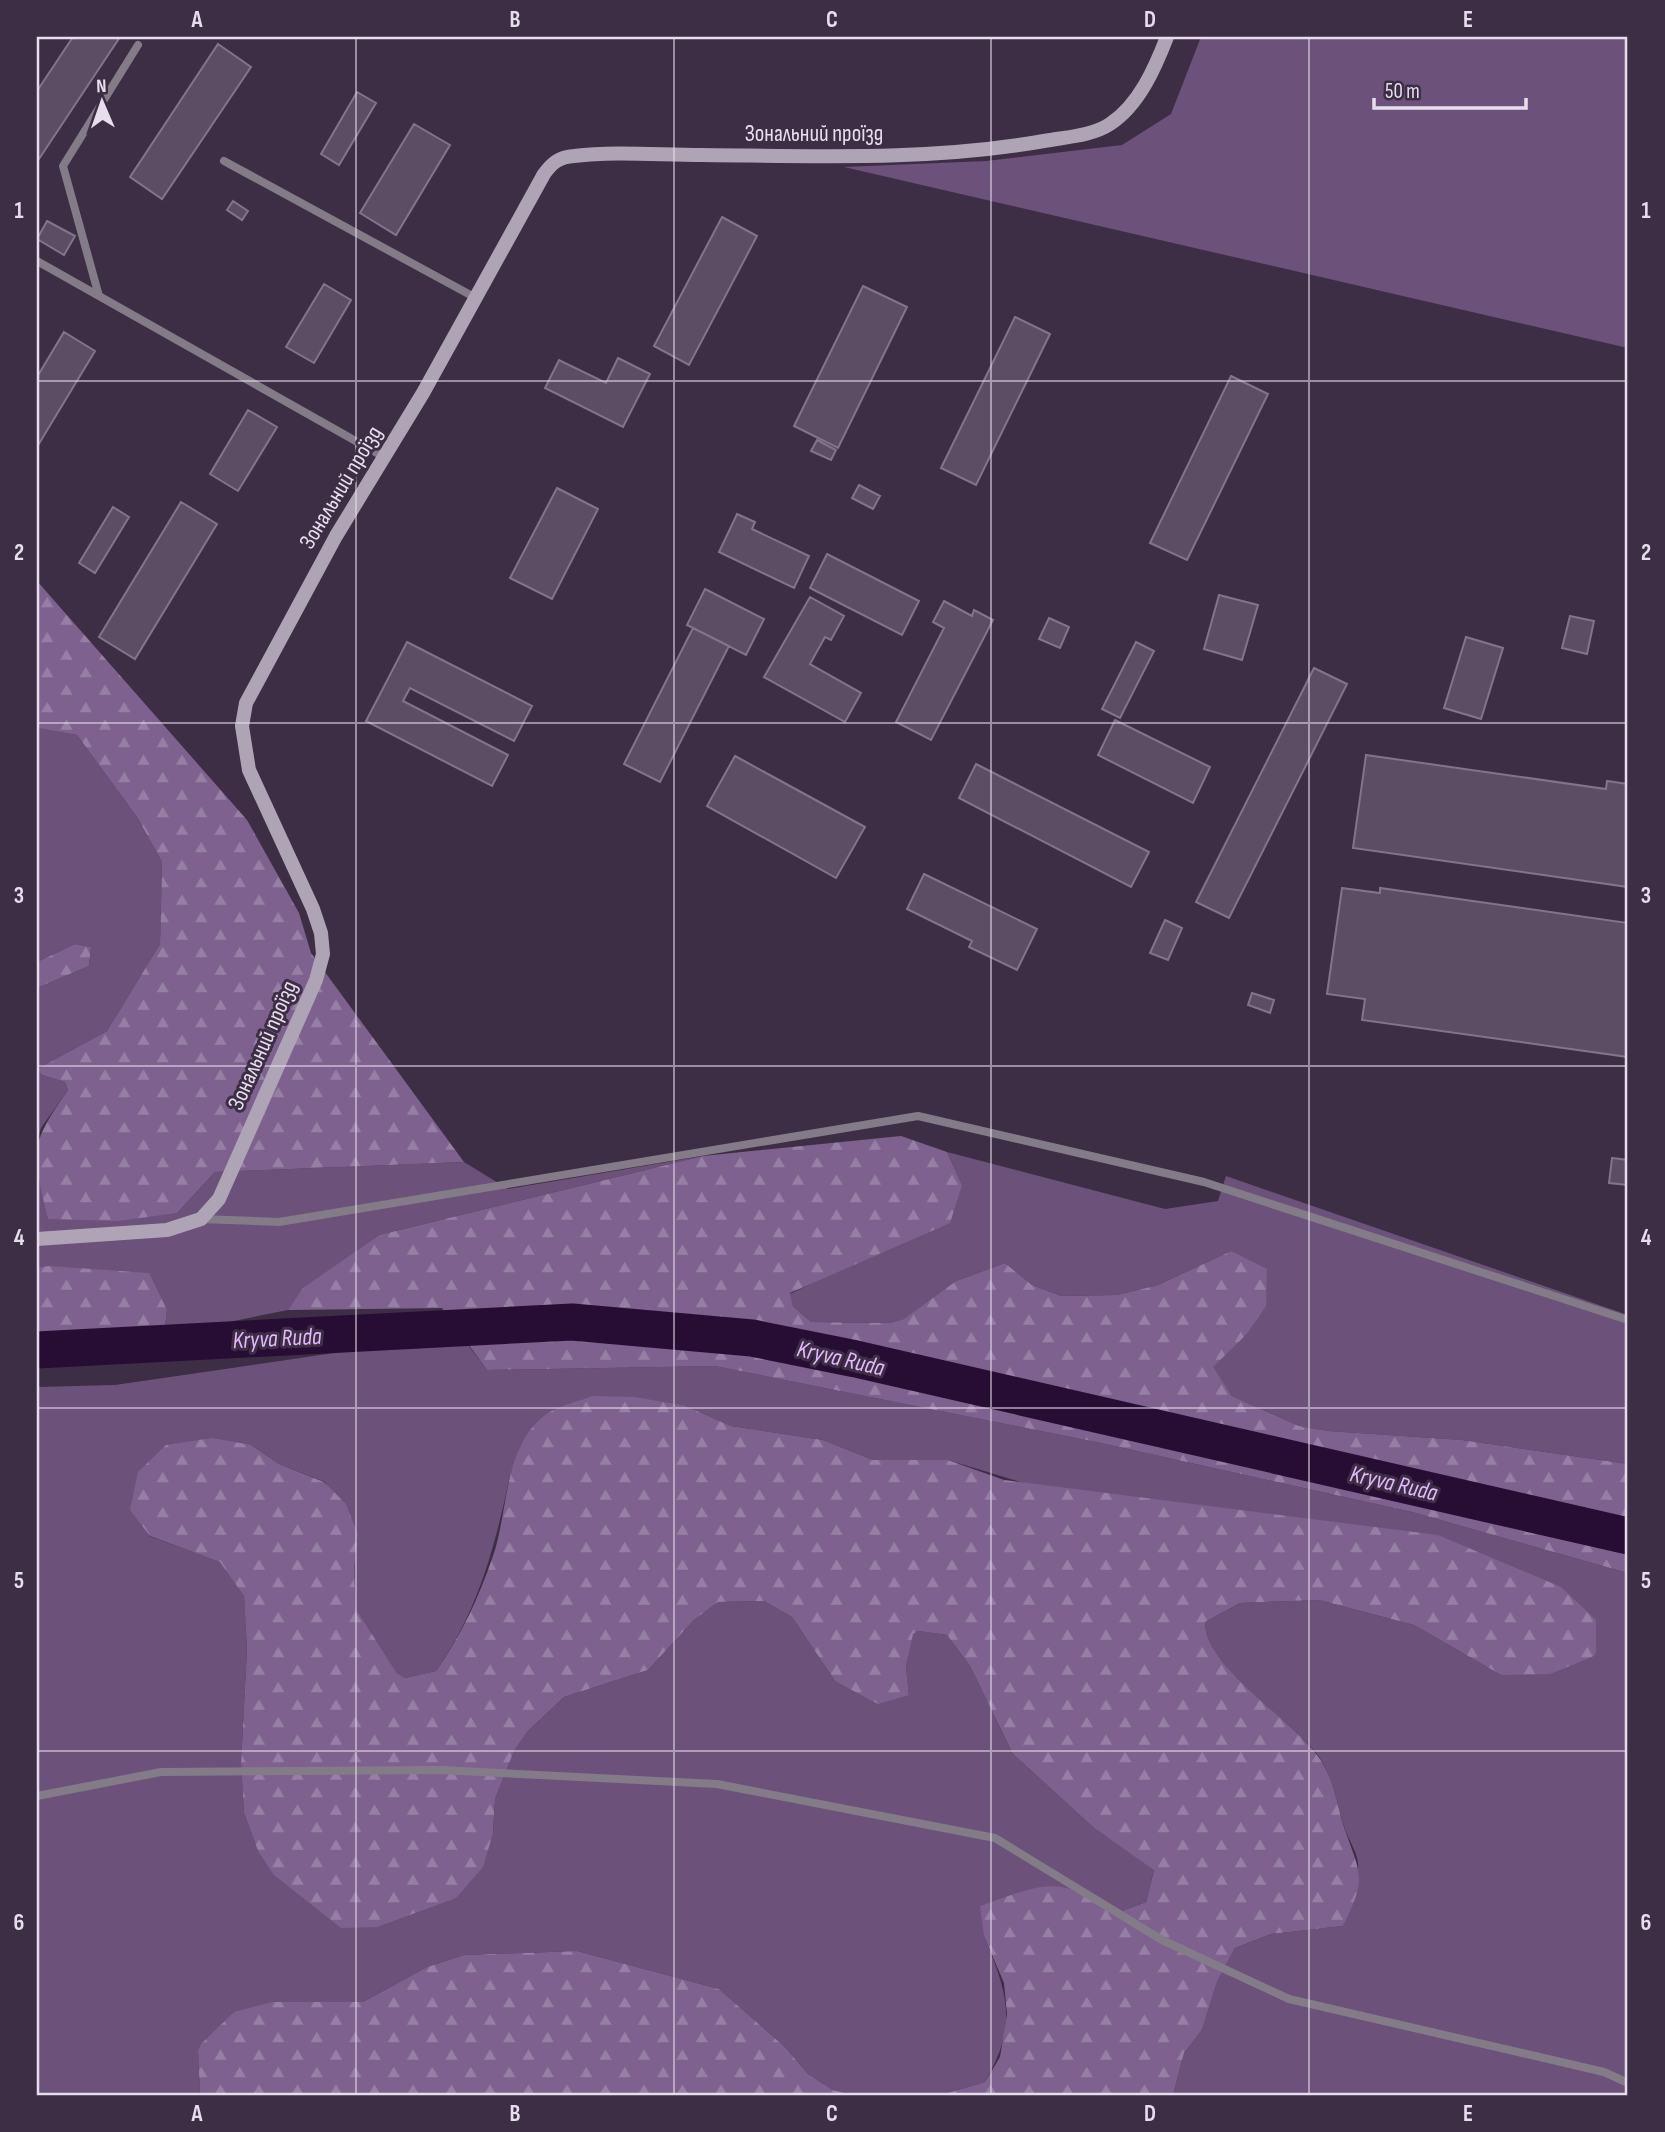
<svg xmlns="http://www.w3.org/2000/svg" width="1665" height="2132" font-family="'Sofia Sans Condensed',sans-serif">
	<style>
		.grass { fill: #6c517a }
		.forest { fill: url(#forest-firs) }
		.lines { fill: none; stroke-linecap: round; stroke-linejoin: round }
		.river { stroke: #270d33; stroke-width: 37 }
		.building { fill: #5c4d65; stroke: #84738d; stroke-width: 2 }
		.lane { stroke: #837c88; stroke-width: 8 }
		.secondary { stroke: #afa4b6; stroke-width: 14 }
		.grid { fill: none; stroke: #e7deed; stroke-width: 2; stroke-opacity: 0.55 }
		.labels { text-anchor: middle; stroke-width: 6; stroke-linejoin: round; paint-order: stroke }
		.street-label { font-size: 23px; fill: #e7deed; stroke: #3d2e45 }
		.water-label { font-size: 24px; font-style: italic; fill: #e5b8fe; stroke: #3d2e45 }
		.neatline { fill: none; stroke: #e7deed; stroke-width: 2.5 }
		.grid-label { font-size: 23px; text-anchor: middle; font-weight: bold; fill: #e7deed }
	</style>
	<defs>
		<pattern id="forest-firs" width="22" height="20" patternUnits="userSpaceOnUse" patternTransform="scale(1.75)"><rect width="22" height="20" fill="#7e618e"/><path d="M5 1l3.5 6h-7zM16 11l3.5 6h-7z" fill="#967fa4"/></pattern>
	</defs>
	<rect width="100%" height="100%" fill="#3d2e45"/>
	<!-- grass -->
	<path class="grass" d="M1201,37H1628V348L844,167L986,161L1122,145L1171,114Z
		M37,728L77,735L137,817L162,862L160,944L107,1031L37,1069L42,1075L65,1082L68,1090L41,1128L37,1141V988L89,966L91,947L75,944L37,962Z
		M947,1152L1165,1209L1218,1201L1226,1176L1628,1315V1464L1462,1440L1328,1431L1299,1426L1232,1396L1212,1367L1246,1335L1231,1251L1158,1285L1117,1295L1061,1296L1032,1285L1005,1263L956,1281L905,1319L890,1323L811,1322L793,1306L790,1294L855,1262L962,1185Z
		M703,1156L379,1235L304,1288L288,1310L164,1335L167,1310L49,1266L37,1267V1171L48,1219L177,1213L215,1172L464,1162L508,1189Z
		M468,1345L487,1370L715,1366L1101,1443L1412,1512L1628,1573V2095H1173L1184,2053L1202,2030L1217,1982L1235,1948L1271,1934L1343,1926C1348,1908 1359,1882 1358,1864C1358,1853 1348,1839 1345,1829C1336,1802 1334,1778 1317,1754C1290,1719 1204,1666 1205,1622L1240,1603L1319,1600L1414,1625L1501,1675L1594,1656L948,1460H873L823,1440L731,1426L686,1406L510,1476C495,1546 478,1612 436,1671L405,1678L397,1673L356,1609L354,1570L358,1535L325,1482L279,1464L251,1445L149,1536L221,1562L244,1596L247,1649L241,1763L244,1813L258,1851L493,1833L495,1799L514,1751L528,1731L564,1697L648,1670L694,1620L718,1602L764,1601L792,1617L835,1681L909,1695L906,1666L912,1634L918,1631L947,1635L970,1666L1013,1754L1094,1828L1154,1869L1146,1902L1117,1913L984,1936C1008,1994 1018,2025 985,2082L944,2094L922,2095H856L833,2090L808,2074L785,2047L719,1989L577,1951L464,1955L427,1967L363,2002H272L198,2052L200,2095H37V1387L115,1385L368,1348Z"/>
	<!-- forest -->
	<path class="forest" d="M37,581L247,820L299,913L311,953L464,1162L215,1172L177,1213L118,1221L48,1219C32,1152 28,1147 68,1090L65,1082L42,1075L37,1069L107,1031L160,944L162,862L137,817L77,735L37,728Z
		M75,944L91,947L89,966L37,988V962Z
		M901,1136L947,1152L962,1185L950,1223L790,1293L793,1306L811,1322L890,1323L904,1319L956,1281L1005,1263L1032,1285L1061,1296L1117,1295L1158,1285L1231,1251L1267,1269L1266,1306L1246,1335L1213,1367L1232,1396L1299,1426L1328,1431L1462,1440L1628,1464V1573L1412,1512L1101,1443L715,1366L487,1370L442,1308L288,1310L303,1288L379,1235L703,1156Z
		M49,1266L149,1273L167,1310L164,1335L37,1339V1267Z
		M593,1396L635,1397L686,1406L731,1426L823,1440L873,1460H948L1004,1480L1438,1535L1561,1587L1596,1620V1652L1594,1656L1550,1674L1501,1675L1414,1625L1319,1600L1240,1603L1205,1622C1204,1666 1291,1719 1317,1755C1335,1779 1336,1803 1345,1830C1362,1878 1366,1878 1343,1926L1271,1934L1235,1948L1217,1982L1202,2030L1184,2053L1173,2095H922L944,2094L985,2082L1000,2057L1007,2014L1004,1983L984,1936L980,1906C1045,1884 1055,1873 1117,1913L1146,1902L1154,1870L1094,1828L1013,1754L970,1666L947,1635L918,1631L913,1634L906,1666L909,1695L878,1704L835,1681L792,1617L764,1601L718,1602L694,1620L648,1670L564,1697L528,1731L514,1751L495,1799L493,1833L483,1867L456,1898L377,1927L341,1928L274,1875L258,1851L244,1813L241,1763L247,1649L244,1596L220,1562L150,1536L130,1510L138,1472L166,1445L212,1438L251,1445L279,1464L324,1482L346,1504L358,1535L354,1570L356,1609L397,1673L405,1678L436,1671C461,1636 479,1597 493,1556C509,1510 503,1444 548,1413C560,1405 580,1401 593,1396Z
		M577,1951L719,1989L785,2047L808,2074L833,2090L856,2095H200L198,2051L201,2044L234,2012L272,2002H363L427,1967L464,1955Z"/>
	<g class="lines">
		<!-- river -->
		<path class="river" d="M37,1350L572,1322L752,1338L856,1359L1628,1536"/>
	</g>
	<!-- building -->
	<path class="building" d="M73,37H120L37,162V91Z
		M218,44L251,67L162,199L130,177Z
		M357,92L376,103L339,165L321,154Z
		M414,124L450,145L396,235L360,213Z
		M233,201L248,211L242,220L227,210Z
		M722,217L757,236L689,365L654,346Z
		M47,221L75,236L64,255L37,239Z
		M324,284L351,300L314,363L286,347Z
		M863,286L907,307L838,448L794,426Z
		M1015,317L1050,334L976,485L941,468Z
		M64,332L95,351L37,447V377Z
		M618,358L650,374L623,427L545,388L559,360L606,383Z
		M1231,376L1268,394L1187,560L1150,543Z
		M248,410L277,427L238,491L210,474Z
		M817,440L836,450L831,460L811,451Z
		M859,485L880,496L873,509L852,498Z
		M557,488L598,509L552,599L510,578Z
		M181,502L217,524L135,659L99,637Z
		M113,507L129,517L95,573L79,563Z
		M737,514L755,522L752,529L809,556L794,588L719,552Z
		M827,554L919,601L902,635L810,588Z
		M705,589L764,619L746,655L687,625Z
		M1219,595L1258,605L1242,660L1204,649Z
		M810,597L844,616L831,640L825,637L810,664L861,693L845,722L764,677Z
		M944,601L972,616L974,610L993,620L931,740L896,722L944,628L933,622Z
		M1570,616L1594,621L1587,654L1562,648Z
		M1049,618L1069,627L1060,648L1039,639Z
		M693,628L729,646L660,782L624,764Z
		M1466,637L1503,648L1481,719L1444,708Z
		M407,642L532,706L514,741L410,688L403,701L508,755L492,786L366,721Z
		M1136,642L1154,651L1120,718L1102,709Z
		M1314,668L1347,684L1229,918L1196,902Z
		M1115,720L1210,767L1193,803L1098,755Z
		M1366,755L1606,789L1607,781L1628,784V887L1353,848Z
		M735,756L865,827L836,878L707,806Z
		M976,764L1149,852L1131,887L959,798Z
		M924,874L1037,929L1017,970L969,947L972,941L907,909Z
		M1342,888L1380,893V888L1628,923V1057L1362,1020L1365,999L1327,994Z
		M1165,920L1182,928L1168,960L1150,953Z
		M1252,993L1274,1000L1270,1013L1248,1005Z
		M1612,1158L1628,1160V1185L1609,1183Z"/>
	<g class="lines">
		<!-- lane -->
		<path class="lane" d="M224,161L476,298
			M37,261L384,457
			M99,296L63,166L138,45
			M201,1219L279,1222L918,1116L1204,1182L1628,1320
			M37,1796L161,1772L441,1770L717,1784L995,1838L1162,1940L1289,1999L1604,2072L1628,2083"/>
		<!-- secondary -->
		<path class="secondary" d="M37,1239L167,1230L201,1219L219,1199L316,980L323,954L321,933L313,909L249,770L242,726L246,703L336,536L423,393L544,174C552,163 559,157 574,156C615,151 659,155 701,155C816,156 930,161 1044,141C1065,137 1092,136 1110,124C1139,105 1155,68 1167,37"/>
	</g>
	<!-- grid -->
	<path class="grid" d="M356,37V2095M674,37V2095M991,37V2095M1309,37V2095M37,381H1628M37,723H1628M37,1066H1628M37,1408H1628M37,1751H1628"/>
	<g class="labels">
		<!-- street labels -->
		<g class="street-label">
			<text x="814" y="141">Зональний проїзд</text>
			<text transform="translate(340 487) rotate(-59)" y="8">Зональний проїзд</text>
			<text transform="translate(262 1045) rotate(-66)" y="8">Зональний проїзд</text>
		</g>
		<!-- water labels -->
		<g class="water-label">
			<text transform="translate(277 1338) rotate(-3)" y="8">Kryva Ruda</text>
			<text transform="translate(841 1358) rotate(13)" y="8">Kryva Ruda</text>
			<text transform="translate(1394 1483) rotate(13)" y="8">Kryva Ruda</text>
		</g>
	</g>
	<!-- border -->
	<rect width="1665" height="2132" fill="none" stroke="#3d2e45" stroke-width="77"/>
	<!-- north arrow -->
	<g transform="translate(102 102) rotate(358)" stroke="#3d2e45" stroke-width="5" paint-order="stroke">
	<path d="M0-5L12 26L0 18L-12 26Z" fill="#e7deed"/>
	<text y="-10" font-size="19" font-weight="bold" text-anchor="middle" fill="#e7deed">N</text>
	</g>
	<!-- scale -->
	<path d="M1374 98v10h152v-10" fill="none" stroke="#e7deed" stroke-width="3.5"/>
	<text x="1385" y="98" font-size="21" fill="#e7deed" stroke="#3d2e45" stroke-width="5" paint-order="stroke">50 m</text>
	<rect x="38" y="38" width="1588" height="2056" class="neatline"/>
	<g class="grid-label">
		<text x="197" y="27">A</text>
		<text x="515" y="27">B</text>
		<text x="832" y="27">C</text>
		<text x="1150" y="27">D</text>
		<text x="1468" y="27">E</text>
		<text x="19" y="218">1</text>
		<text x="1646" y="218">1</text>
		<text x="19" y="560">2</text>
		<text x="1646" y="560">2</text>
		<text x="19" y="903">3</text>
		<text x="1646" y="903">3</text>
		<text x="19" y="1245">4</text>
		<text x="1646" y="1245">4</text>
		<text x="19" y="1588">5</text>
		<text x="1646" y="1588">5</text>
		<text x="19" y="1930">6</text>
		<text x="1646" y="1930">6</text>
		<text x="197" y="2121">A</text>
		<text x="515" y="2121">B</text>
		<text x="832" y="2121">C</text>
		<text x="1150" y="2121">D</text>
		<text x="1468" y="2121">E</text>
	</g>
</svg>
